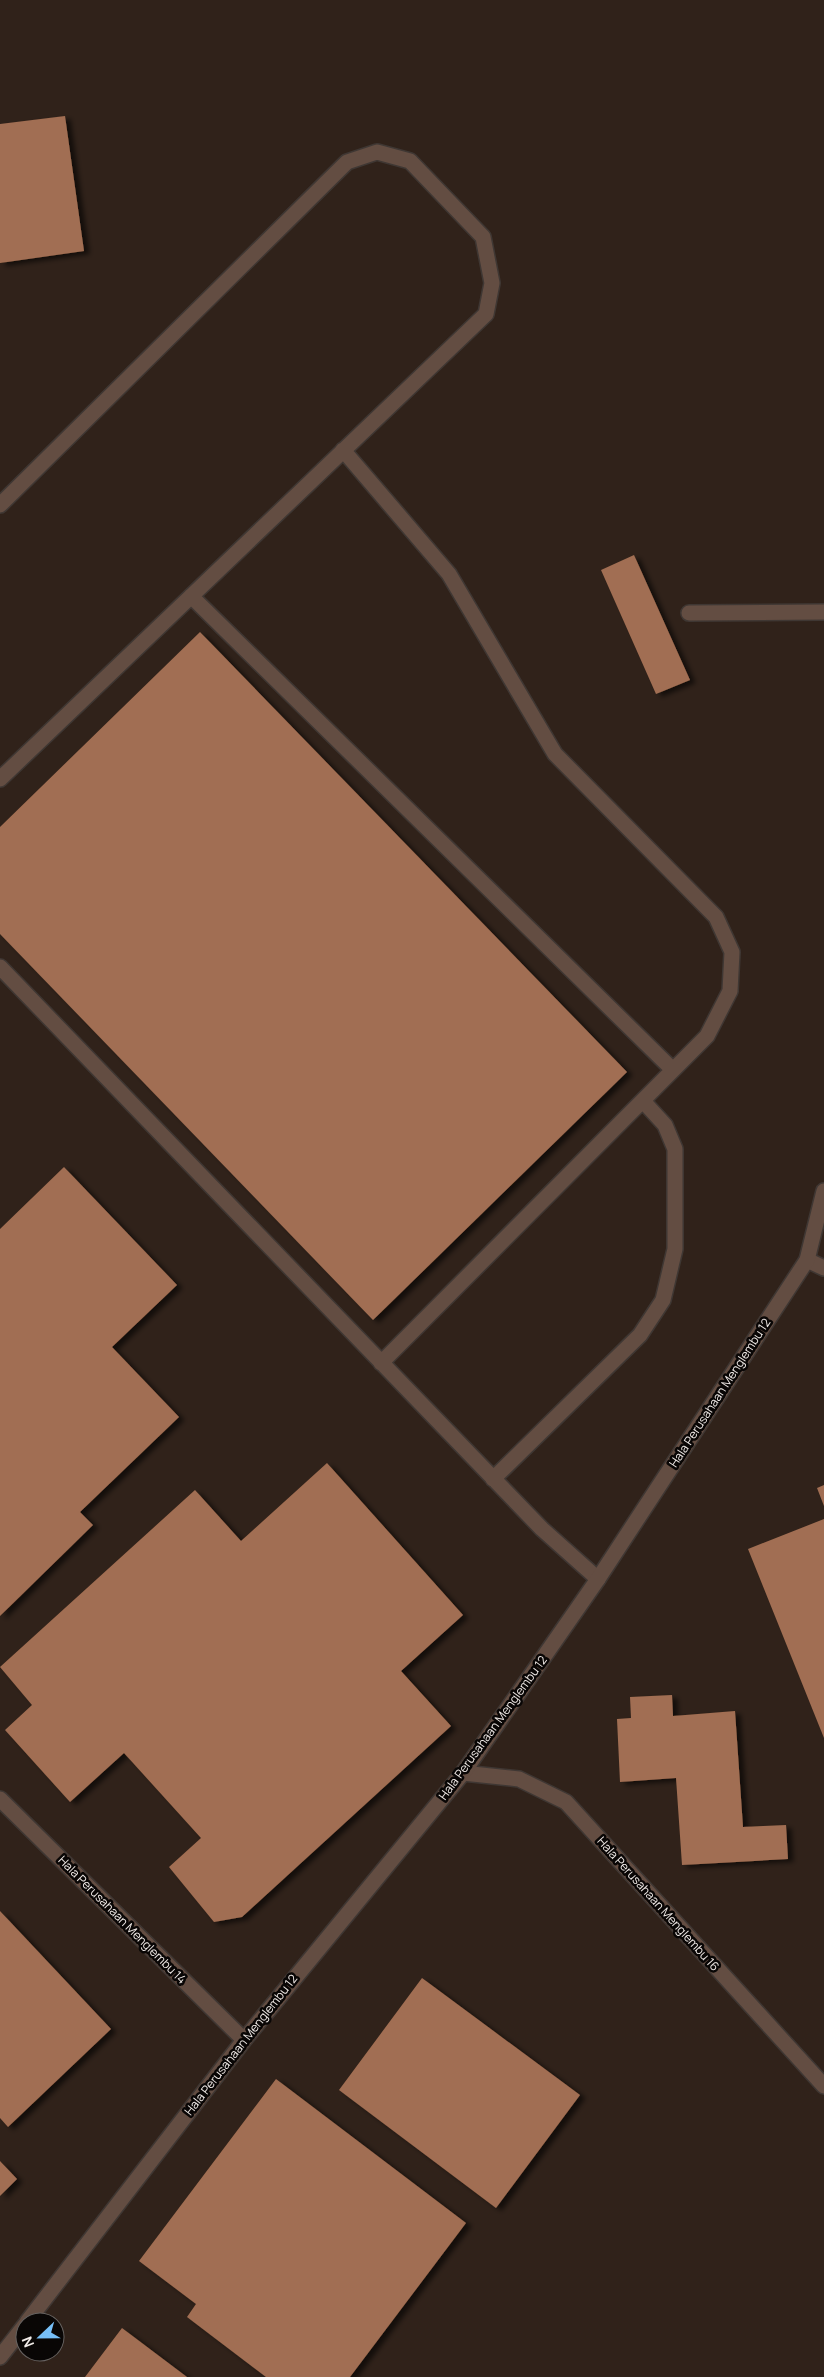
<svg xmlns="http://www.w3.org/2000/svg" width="824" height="2377" font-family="Manrope,sans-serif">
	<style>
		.built { fill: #30221a; fill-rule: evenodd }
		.building { fill: #a16e52; filter: url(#shadow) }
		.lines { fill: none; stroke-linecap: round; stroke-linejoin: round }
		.lane-casing { stroke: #3f3733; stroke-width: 18 }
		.street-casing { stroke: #3f3733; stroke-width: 18 }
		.lane { stroke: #634d42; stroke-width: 15 }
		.street { stroke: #634d42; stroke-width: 15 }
		.labels { text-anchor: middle; stroke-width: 5; stroke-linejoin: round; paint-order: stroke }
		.street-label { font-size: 12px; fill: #f1ebe8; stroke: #090605 }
	</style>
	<defs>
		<filter id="shadow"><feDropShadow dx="5.5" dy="3" stdDeviation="2.5" flood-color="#0009"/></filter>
	</defs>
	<rect width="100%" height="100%" fill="#221a16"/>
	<!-- built -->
	<path class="built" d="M0,0H824V2377H0ZM25,2322H55V2352H25Z"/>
	<!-- building -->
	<path class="building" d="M65,116L84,251L0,263V124Z
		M634,555L690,680L656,694L601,570Z
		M200,632L627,1072L373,1320L0,934V827Z
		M64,1167L177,1285L112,1347L179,1417L80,1512L93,1525L0,1616V1229Z
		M327,1463L463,1615L401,1671L451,1726L242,1917L214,1922L169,1867L201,1838L124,1753L70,1802L5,1730L32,1705L0,1667L195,1490L241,1541Z
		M824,1485V1506L817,1488Z
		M824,1519V1738L748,1549Z
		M672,1695L673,1716L735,1711L743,1827L786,1825L788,1859L682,1865L676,1778L620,1782L617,1719L631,1718L630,1697Z
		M0,1911L111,2029L8,2127L0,2118Z
		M422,1978L580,2095L496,2208L339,2090Z
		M276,2079L466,2223L350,2377H266L187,2317L196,2304L139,2261Z
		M0,2161L17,2179L0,2196Z
		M122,2328L187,2377H85Z"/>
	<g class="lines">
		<!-- lane casing -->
		<g class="lane-casing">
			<path id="lane" d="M343,450L449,574L555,754L716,917L732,952L730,991L707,1036L381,1363
				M0,505L347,162L377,152L410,161L483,237L492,283L486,314L0,779
				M191,596L673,1070
				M689,613L824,612
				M0,967L542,1529L598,1579
				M807,1260L824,1268
				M493,1479L640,1335L663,1300L675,1249V1149L665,1125L643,1101
				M463,1773L519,1779L566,1802L824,2086
				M0,1799L244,2040"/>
		</g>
		<!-- street casing -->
		<g class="street-casing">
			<path id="street" d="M27,2322L244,2040L463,1773L598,1579L807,1260L824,1191
				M0,2357L25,2325"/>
		</g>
		<!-- lane -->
		<use href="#lane" class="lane"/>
		<!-- street -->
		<use href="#street" class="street"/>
	</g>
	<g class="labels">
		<!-- street labels -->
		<g class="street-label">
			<text transform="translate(720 1393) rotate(-57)" y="4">Hala Perusahaan Menglembu 12</text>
			<text transform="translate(493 1728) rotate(-54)" y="4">Hala Perusahaan Menglembu 12</text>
			<text transform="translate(658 1904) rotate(48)" y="4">Hala Perusahaan Menglembu 16</text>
			<text transform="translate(122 1920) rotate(45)" y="4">Hala Perusahaan Menglembu 14</text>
			<text transform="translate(241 2045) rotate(-52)" y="4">Hala Perusahaan Menglembu 12</text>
		</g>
	</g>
	<!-- north arrow -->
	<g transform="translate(40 2337) rotate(248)"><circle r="24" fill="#090605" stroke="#666260"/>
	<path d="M0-4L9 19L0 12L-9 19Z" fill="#77bff7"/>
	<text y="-8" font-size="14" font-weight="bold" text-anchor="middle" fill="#f1ebe8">N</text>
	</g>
</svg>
